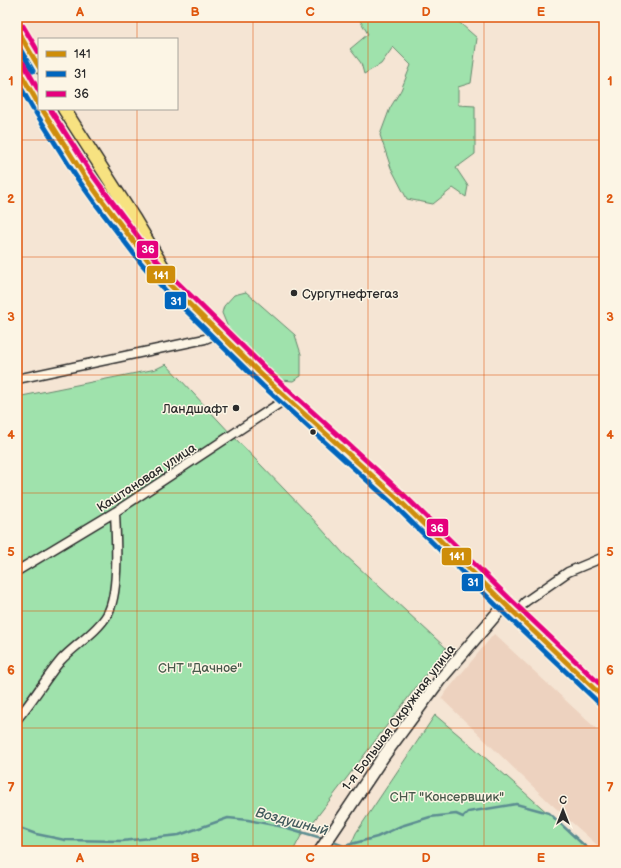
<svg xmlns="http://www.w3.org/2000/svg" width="621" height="868" font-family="'Balsamiq Sans',sans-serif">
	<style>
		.built { fill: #edd2bf }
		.green { fill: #9fe2ac; stroke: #65866c }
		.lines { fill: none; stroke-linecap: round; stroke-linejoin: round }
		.stream { stroke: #5c8d91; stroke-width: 2.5 }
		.street-casing { stroke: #2b2b2b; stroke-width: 11 }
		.secondary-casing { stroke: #2b2b2b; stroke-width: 14 }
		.primary-casing { stroke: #2b2b2b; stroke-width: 15 }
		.street { stroke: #fcf5e5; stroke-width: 8 }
		.secondary { stroke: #fcf5e5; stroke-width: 11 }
		.primary { stroke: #f7e281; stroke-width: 12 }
		.bus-1-casing { stroke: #fcf5e5; stroke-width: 8 }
		.bus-2-casing { stroke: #fcf5e5; stroke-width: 8 }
		.bus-3-casing { stroke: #fcf5e5; stroke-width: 8 }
		.bus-1 { stroke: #ce8d09; stroke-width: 5 }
		.bus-2 { stroke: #0065bd; stroke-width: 5 }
		.bus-3 { stroke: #e5007d; stroke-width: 5 }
		.grid { fill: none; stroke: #df570e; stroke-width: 1; stroke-opacity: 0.55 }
		.poi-dot { fill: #2b2b2b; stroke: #fcf5e5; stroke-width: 1.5 }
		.labels { text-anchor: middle; stroke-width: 3; stroke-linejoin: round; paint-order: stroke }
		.poi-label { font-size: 13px; fill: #2b2b2b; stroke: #fcf5e5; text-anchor: start }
		.street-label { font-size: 13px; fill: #2b2b2b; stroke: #fcf5e5 }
		.park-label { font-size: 13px; fill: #48594b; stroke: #fcf5e5 }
		.water-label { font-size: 14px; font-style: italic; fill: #445c5e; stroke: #fcf5e5 }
		.line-badge { stroke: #fcf5e5; stroke-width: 1.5 }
		.badge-label { font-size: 11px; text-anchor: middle; font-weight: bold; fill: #fff }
		.neatline { fill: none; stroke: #df570e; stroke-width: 1.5 }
		.grid-label { font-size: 13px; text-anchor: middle; font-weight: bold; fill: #df570e }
	</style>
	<rect width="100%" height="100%" fill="#f5e5d4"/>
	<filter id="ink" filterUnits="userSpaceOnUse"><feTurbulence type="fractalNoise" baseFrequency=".025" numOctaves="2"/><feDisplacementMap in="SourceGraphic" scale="8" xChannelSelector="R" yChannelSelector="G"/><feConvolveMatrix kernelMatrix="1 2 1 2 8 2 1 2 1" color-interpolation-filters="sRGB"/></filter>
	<g filter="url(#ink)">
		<!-- built -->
		<path class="built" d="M494,634L604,736V851L549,802L441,698Z"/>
		<!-- green -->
		<path class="green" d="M358,17H441V19L453,17L477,38L471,83L458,87V105L475,106V154L456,168L468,186L466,197L453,188L433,204L407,199L391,168L380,135L390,108L401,90L411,65L393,47L381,64L364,74L361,63L350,49L368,34Z
			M246,292L295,335L301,354V376L293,381L282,380L229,330L222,313L224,306L234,295Z
			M166,364L232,435L311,517L343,553L446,648L310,826L302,829V834L293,851H17V397L156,369Z
			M435,715C489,759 539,807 592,851H348L356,833Z"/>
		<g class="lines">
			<!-- stream -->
			<path class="stream" d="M17,827L36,834L65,840L122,841L179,835L228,818L248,820L284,827L325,839
				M330,841L344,846L377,837L401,826L430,817L456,814L463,817L468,812L516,804L549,813L590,851"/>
			<!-- street casing -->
			<g class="street-casing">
				<path id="street" d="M17,379L205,339L219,333
					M17,571L115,512L286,399
					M515,614L525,602L568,572L604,557
					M17,719C33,701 45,679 61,660C75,645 97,632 107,615C120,593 116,538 115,512"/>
			</g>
			<!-- secondary casing -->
			<g class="secondary-casing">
				<path id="secondary" d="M320,851L383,757L439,681L505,604"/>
			</g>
			<!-- primary casing -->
			<g class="primary-casing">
				<path id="primary" d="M17,30L39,67
					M17,67L39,105
					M42,109L83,174L101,199L147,259L170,285L268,381L397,498L505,604L604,698
					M64,109L135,220L166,272"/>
			</g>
			<!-- street -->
			<use href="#street" class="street"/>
			<!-- secondary -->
			<use href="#secondary" class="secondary"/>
			<!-- primary -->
			<use href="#primary" class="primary"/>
			<!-- bus-1 casing -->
			<g class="bus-1-casing">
				<path id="bus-1" d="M17,30L39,67
					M17,67L39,105
					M42,109L83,174L101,199L147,259L170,285L268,381L397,498L505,604L604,698"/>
			</g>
			<!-- bus-2 casing -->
			<g class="bus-2-casing">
				<path id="bus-2" d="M17,44L33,71
					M17,81L33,109
					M36,113L77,178L95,203L141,263L165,290L263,386L392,503L500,609L599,703"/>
			</g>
			<!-- bus-3 casing -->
			<g class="bus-3-casing">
				<path id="bus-3" d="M23,26L39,53
					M23,63L39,91
					M50,109L89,170L107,195L152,255L175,280L273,376L402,493L510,599L604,688"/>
			</g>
			<!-- bus-1 -->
			<use href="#bus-1" class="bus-1"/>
			<!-- bus-2 -->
			<use href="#bus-2" class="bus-2"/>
			<!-- bus-3 -->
			<use href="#bus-3" class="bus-3"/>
		</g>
	</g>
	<!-- grid -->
	<path class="grid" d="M137,17V39M253,17V851M368,17V851M484,17V851M137,109V851M17,140H604M17,257H604M17,375H604M17,493H604M17,611H604M17,728H604"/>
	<!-- markers -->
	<g class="poi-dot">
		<circle cx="294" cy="293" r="4"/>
		<circle cx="236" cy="408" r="4"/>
		<circle cx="313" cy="432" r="3.5"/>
	</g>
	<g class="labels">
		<!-- poi labels -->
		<g class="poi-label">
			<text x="302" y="298">Сургутнефтегаз</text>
			<text x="228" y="413" text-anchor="end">Ландшафт</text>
		</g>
		<!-- street labels -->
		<g class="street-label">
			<text transform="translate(146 477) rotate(-33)" y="5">Каштановая улица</text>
			<text transform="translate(398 717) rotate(-53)" y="5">1-я Большая Окружная улица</text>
		</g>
		<!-- park labels -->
		<g class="park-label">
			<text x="200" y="672">СНТ "Дачное"</text>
			<text x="447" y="801">СНТ "Консервщик"</text>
		</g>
		<!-- water labels -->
		<g class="water-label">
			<text transform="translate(292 821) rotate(15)" y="5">Воздушный</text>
		</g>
	</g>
	<g class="line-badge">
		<rect x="136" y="240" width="23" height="19" rx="4" fill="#e5007d"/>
		<rect x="146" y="265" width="30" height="19" rx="4" fill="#ce8d09"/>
		<rect x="164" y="291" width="23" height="19" rx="4" fill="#0065bd"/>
		<rect x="426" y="518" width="23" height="19" rx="4" fill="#e5007d"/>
		<rect x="441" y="547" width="31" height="19" rx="4" fill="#ce8d09"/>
		<rect x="461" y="573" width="23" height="19" rx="4" fill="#0065bd"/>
	</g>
	<g class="badge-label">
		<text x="148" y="253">36</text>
		<text x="161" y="279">141</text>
		<text x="176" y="305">31</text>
		<text x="437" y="532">36</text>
		<text x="457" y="560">141</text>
		<text x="473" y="586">31</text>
	</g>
	<!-- margin -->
	<rect width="621" height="868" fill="none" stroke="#fcf5e5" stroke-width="44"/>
	<!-- legend -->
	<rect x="38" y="38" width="140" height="72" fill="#fcf5e5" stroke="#a8a49b"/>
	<rect x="46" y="51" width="20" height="6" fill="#ce8d09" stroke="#a8a49b"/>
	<text x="74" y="58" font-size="12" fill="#2b2b2b">141</text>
	<rect x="46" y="71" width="20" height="6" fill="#0065bd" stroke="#a8a49b"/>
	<text x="74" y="78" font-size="12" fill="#2b2b2b">31</text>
	<rect x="46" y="91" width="20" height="6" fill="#e5007d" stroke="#a8a49b"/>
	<text x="74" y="98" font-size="12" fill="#2b2b2b">36</text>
	<!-- north arrow -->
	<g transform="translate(563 810)" stroke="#fcf5e5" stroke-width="3" paint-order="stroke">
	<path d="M0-3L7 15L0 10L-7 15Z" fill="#2b2b2b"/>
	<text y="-6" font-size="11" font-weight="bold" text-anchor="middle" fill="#2b2b2b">С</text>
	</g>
	<rect x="22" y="22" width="577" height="824" class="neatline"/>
	<g class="grid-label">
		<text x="80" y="16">A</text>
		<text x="195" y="16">B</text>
		<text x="310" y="16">C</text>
		<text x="426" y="16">D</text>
		<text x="541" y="16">E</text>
		<text x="11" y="85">1</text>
		<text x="610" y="85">1</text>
		<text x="11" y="203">2</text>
		<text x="610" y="203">2</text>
		<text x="11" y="321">3</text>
		<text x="610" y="321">3</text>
		<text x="11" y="439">4</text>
		<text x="610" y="439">4</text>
		<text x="11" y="556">5</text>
		<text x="610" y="556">5</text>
		<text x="11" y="674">6</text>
		<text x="610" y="674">6</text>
		<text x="11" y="792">7</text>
		<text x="610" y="792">7</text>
		<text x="80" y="862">A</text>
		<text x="195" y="862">B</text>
		<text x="310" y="862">C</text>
		<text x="426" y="862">D</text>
		<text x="541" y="862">E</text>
	</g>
</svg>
